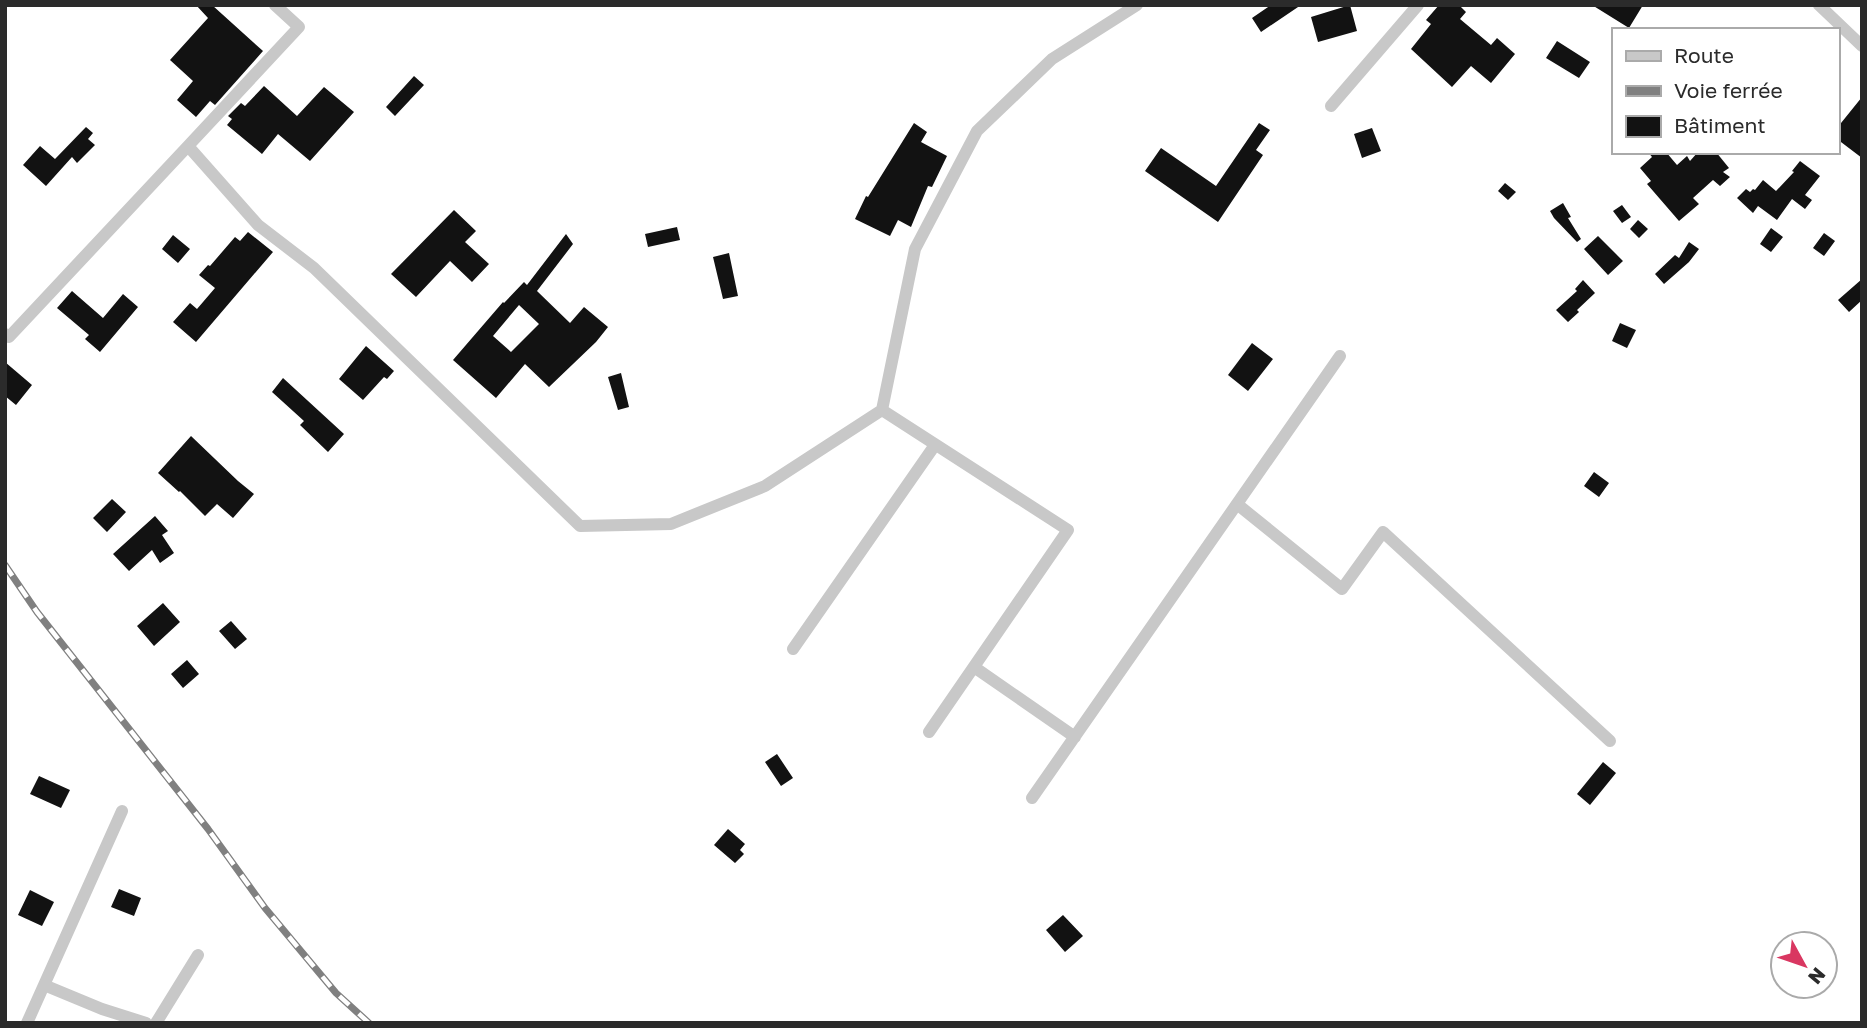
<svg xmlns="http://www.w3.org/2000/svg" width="1867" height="1028" font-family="'Golos Text',sans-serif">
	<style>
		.building { fill: #121212; fill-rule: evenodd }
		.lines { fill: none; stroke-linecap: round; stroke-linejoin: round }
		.street { stroke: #c8c8c8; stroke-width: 12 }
		.rail-casing { stroke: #808080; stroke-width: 7 }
		.rail { stroke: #fff; stroke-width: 4.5; stroke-dasharray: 13; stroke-linecap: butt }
	</style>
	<rect width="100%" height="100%" fill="#fff"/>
	<!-- building -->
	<path class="building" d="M196,5H212L263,51L215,105L210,101L196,117L177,100L193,81L170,60L208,18Z
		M1271,5H1301L1261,32L1252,18Z
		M1350,5L1357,31L1318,42L1311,17Z
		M1439,5H1459L1466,12L1460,19L1491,45L1497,38L1515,54L1491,83L1471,66L1452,87L1411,49L1431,24L1426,20Z
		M1592,5H1643L1629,28Z
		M1557,41L1590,62L1579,78L1546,58Z
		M414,76L424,85L395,116L386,107Z
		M264,86L297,116L324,87L354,112L310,161L278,134L262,154L227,125L232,119L228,116L241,103L245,106Z
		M1862,97V158L1837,139V128Z
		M914,123L927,132L921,142L947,156L932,187L928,186L911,227L898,220L890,236L855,219L866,196L868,197Z
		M1259,123L1270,130L1256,150L1263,155L1218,222L1145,171L1161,148L1216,186Z
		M86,127L93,133L88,139L95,145L77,163L72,157L46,186L23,165L40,146L55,159Z
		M1372,128L1381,151L1362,158L1354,134Z
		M1648,152H1666L1677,165L1687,156L1690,161L1698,152H1716L1729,168L1723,172L1730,177L1720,186L1713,180L1693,198L1699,204L1679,221L1647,184L1651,181L1640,168L1652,157Z
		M1800,161L1820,176L1805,195L1812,200L1805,209L1792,199L1777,220L1758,206L1753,213L1737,198L1746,189L1750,192L1753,189L1755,190L1763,180L1776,191L1794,172L1792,171Z
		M1505,183L1516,192L1508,200L1498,191Z
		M1563,203L1571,217L1568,218L1581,239L1577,242L1554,218L1550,211Z
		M1622,205L1631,217L1622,223L1613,211Z
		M454,210L476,231L465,242L489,264L472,282L450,261L416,297L391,274Z
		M1638,220L1648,229L1639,238L1630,229Z
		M677,227L680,240L648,247L645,234Z
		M1771,228L1783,237L1771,252L1760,244Z
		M248,232L273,252L196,342L173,322L190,303L197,309L215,288L199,275L208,265L210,266L235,237L240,241Z
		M1824,233L1835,241L1824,256L1813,248Z
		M566,234L573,244L537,291L570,323L584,307L608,327L596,342L549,387L525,364L496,398L453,360L503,302L504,303L524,282L527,285ZM519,305L539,324L511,352L493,336Z
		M173,235L190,249L178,263L162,249Z
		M1598,236L1623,261L1608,275L1584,249Z
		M1689,242L1699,249L1689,262L1664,284L1655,274L1675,255L1679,258Z
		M729,253L738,296L723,299L713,257Z
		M1862,279V300L1849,312L1838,300Z
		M1583,280L1595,293L1577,310L1579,312L1568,322L1556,310L1577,291L1575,289Z
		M72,291L103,318L123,294L138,307L100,352L85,339L89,335L57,308Z
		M1620,323L1636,330L1627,348L1612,341Z
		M1252,343L1273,359L1248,391L1228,375Z
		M366,346L394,371L387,379L384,377L363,400L339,379Z
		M5,362L32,385L16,405L5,396Z
		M621,373L629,407L618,410L608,377Z
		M283,378L344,434L328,452L300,425L304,421L272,392Z
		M191,436L238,481L254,494L233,518L217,504L205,516L180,491L179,492L158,473Z
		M1594,472L1609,483L1599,497L1584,486Z
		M112,499L126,512L107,532L93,518Z
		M155,516L168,531L162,535L174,553L160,563L152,550L129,571L113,554Z
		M163,603L180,622L154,646L137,626Z
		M231,621L247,639L235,649L219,631Z
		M187,660L199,674L183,688L171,674Z
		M777,754L793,778L781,786L765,762Z
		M1603,762L1616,773L1590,805L1577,794Z
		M39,776L70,790L61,808L30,794Z
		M728,829L745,844L740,850L744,854L735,863L714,845Z
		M119,889L141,898L134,916L111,907Z
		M30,890L54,902L42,926L18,915Z
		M1063,915L1083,936L1065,952L1046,930Z"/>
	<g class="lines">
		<!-- street -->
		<path class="street" d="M1819,5L1862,46
			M1331,106L1418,5
			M188,146L299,27L275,5
			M5,334L9,337L188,146L258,225L314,268L580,526L671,524L765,486L882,410L915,249L977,131L1052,59L1137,5
			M882,410L1068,530L929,732
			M1237,504L1342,589L1383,532L1610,741
			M793,649L935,445
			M974,667L1075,737
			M1032,798L1340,356
			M44,985L102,1009L146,1023
			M27,1023L122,811
			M156,1023L198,955"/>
		<!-- rail casing -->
		<g class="rail-casing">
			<path id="rail" d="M5,565L37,612L208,829L265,908L336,993L369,1023"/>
		</g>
		<!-- rail -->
		<use href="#rail" class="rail"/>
	</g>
	<!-- border -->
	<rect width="1867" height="1028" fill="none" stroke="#2b2b2b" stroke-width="14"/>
	<!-- legend -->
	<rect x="1612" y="28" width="228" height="126" fill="#ffffff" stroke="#aaaaaa" stroke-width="2"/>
	<rect x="1626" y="51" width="35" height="10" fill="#c8c8c8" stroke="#aaaaaa" stroke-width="2"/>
	<text x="1674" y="63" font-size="21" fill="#2b2b2b">Route</text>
	<rect x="1626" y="86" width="35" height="10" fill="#808080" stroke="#aaaaaa" stroke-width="2"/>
	<text x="1674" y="98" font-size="21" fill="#2b2b2b">Voie ferrée</text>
	<rect x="1626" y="116" width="35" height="21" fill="#121212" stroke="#aaaaaa" stroke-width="2"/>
	<text x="1674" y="133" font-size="21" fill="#2b2b2b">Bâtiment</text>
	<!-- north arrow -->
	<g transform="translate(1804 965) rotate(130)"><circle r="33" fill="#ffffff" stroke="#aaaaaa" stroke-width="2"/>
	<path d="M0-5L12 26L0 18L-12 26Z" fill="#d93761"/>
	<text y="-10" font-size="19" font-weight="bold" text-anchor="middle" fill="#2b2b2b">N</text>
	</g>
</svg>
